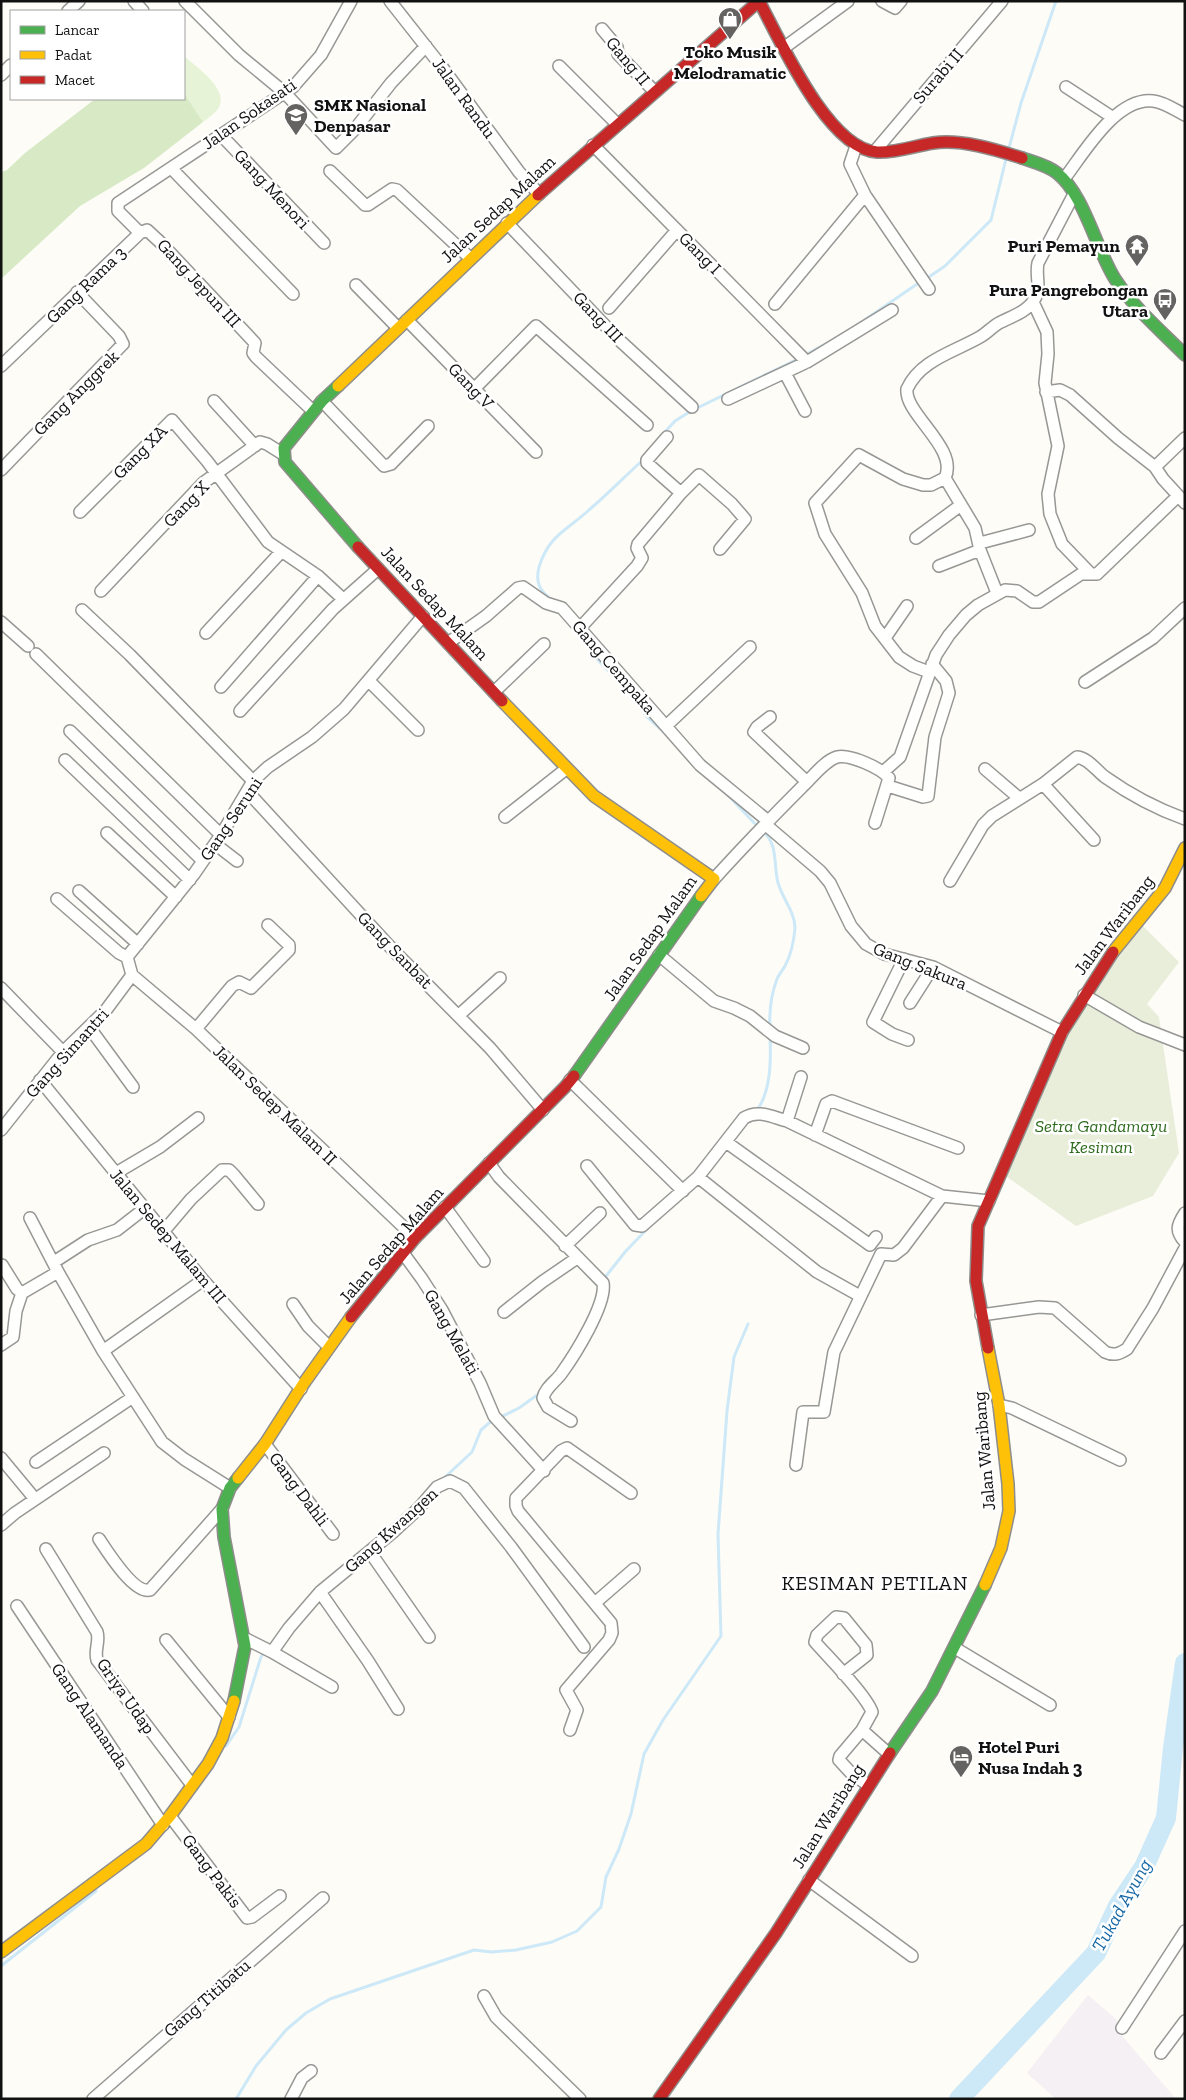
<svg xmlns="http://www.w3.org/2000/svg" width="1186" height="2100" font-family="'Zilla Slab',serif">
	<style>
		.industrial { fill: #f5f0f3 }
		.green { fill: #e7f3d7 }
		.forest { fill: #d8eac5 }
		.cemetery { fill: #e9eedb }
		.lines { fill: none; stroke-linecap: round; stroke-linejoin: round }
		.stream { stroke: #cde8f7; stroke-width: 3 }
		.river { stroke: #cde8f7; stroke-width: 20 }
		.street-casing { stroke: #979795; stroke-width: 14 }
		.fast-casing { stroke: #8e8d8b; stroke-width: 14 }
		.slow-casing { stroke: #8e8d8b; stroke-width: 14 }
		.jam-casing { stroke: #8e8d8b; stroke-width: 14 }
		.street { stroke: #fffffe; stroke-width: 11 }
		.fast { stroke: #4caf50; stroke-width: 11 }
		.slow { stroke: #ffc107; stroke-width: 11 }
		.jam { stroke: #c62828; stroke-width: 11 }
		.labels { text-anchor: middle; stroke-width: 5; stroke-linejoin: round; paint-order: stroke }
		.poi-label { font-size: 18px; font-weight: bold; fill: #111; stroke: #fff; text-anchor: start }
		.street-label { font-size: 18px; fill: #111; stroke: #fff }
		.park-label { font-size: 18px; font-style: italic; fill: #2f6b1f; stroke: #fff }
		.water-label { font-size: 19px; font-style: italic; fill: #1768a6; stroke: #fff }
		.quarter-label { font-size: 20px; letter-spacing: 1px; fill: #111; stroke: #fff }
	</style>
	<rect width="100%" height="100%" fill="#fdfcf7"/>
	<!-- industrial -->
	<path class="industrial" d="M1088,1995L1117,2020V2030L1176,2099H1056L1027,2073Z"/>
	<!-- green -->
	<path class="green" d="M184,56C196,67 231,90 218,109C214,114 208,118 203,122L184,93Z"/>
	<!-- forest -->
	<path class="forest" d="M184,93L203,122L144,168L80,206L1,279V172L7,170L25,153L95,99H184Z"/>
	<!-- cemetery -->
	<path class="cemetery" d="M1142,925L1179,962L1147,1004L1159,1017L1179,1153L1153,1196L1076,1226L1003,1174L1065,1034L1114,955Z"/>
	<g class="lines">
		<!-- stream -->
		<path class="stream" d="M1009,148L1021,103L1056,1
			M926,279L945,266L991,220L1006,159
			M853,328L920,282
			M805,355L835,339
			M662,435L675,421L691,411L800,358
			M552,600C540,591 535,583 539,567C549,535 566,531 589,510C608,494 625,476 643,460
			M584,641L598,660L632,696L647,717L667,735
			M725,792L758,827
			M763,831C777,844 774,860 777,878C779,895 795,910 795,928C794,940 791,955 785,966C783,970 779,974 777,979C771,995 769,1010 770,1028
			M757,1110C771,1091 771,1060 770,1037
			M603,1280L625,1252L648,1228
			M443,1479L472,1452L481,1430L489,1423L519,1408L540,1393
			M287,1622L304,1603
			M226,1746L239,1727L261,1657L265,1651
			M1,1966L96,1891
			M236,2099L256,2066L286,2030L306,2013L330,1999L474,1950L491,1952L516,1950L552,1942L577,1931L601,1907L606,1877L619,1849L631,1814L644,1754L663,1720L721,1636L718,1534L727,1411L734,1357L748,1324"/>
		<!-- river -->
		<path class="river" d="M959,2099L1096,1953L1118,1906L1144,1867L1166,1818L1173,1748L1185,1663"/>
		<!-- street casing -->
		<g class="street-casing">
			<path id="street" d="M134,1L143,11
				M185,1L239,55L285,93L336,148L355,129L391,83L426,46
				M390,1L442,67L519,172L539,194
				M882,1L895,8L901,1
				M68,11L79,1
				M602,29L617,47L618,54L655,92
				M785,47L848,1
				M559,66L617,124
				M1,75L11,65
				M1066,87L1112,117
				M221,135L324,243
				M593,145L807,362
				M856,146L850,164L865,195L929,289
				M875,151L1002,1
				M171,168L293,294
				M330,171L365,205H368L392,189L397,190L470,258
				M1064,179C1084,153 1116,97 1153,101C1164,102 1175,110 1185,115
				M507,223L617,338L692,407
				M140,233L147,230L161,243L255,343L253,353L256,357L313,411
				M356,285L398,328
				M1033,302L1047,332L1048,354L1045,383L1058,446L1048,494L1050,514L1062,544L1090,573
				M775,304L865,195
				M609,308L677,230
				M407,320L536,452
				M1,366L140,233L118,211V203L293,87L321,55L351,1
				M785,373L805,411
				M474,389L536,326L647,425
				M1046,392L1060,390L1070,395L1118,438L1155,467L1163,479L1185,503
				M728,399L807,362L892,310
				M214,401L255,446
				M322,401L384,466L391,464L428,426
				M667,437L647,460V463L681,493
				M1155,467L1185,438
				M1,470L123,344L119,336L77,292
				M945,478C959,448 904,414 907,389C920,360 954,352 980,337C987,333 992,327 999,323C1010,317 1027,312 1034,300C1042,288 1035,276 1038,263L1074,194
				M945,478L975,528L980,550L997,593
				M80,512L172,420L207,461L268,542L318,576L343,599
				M916,538L961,505
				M980,543L1029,530
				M939,566L980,550
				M101,591L203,483L260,442L267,444L283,454
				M82,610L130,655L253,781
				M1,622L28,646
				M580,628L637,566L642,558L637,548L638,544L681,493L699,475L732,504L745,519L720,549
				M206,633L281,552
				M885,638L907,606
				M448,643L486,616L518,588L523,587L546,603L562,608L700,765L768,821
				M36,654L221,835
				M929,672L913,666L899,657L875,626L862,593L825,534L815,503L859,455L903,479L923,485H931L945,478
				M369,681L418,730
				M1085,682L1153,638L1185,608
				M221,687L318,576
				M494,692L544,644
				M240,711L333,609L378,569
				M770,717L757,727L754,732L807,782
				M666,726L750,647
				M70,731L203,861
				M65,760L190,880
				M985,769L1019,798
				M883,772L900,757L936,655L949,635L966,615L978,605L1005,590L1017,591L1033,602H1039L1081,574H1097L1178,496
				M1043,784L1094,840
				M888,786L923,797L928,796L935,737L949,693L946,681L932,664
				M247,791L393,950L490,1048L543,1110
				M505,817L566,769
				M766,825L820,871L830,883L851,926L866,944L884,954L933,967L1062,1032
				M107,833L176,897
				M215,844L237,861
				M714,879C742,848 772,817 802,787C812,778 824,761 837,757C850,754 881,768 889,778L875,823
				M950,881L983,825L992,816L1043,784L1077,757C1088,758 1097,771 1105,777C1129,794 1157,809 1185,819
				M79,891L138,944
				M57,899L119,953L127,957
				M659,955L714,1001L734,1008L750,1016L775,1036L803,1048
				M904,959L873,1022L892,1034L908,1040
				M1,988L63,1052
				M1084,995L1139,1027L1185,1045
				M910,1003L933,967
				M459,1015L500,978
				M89,1027L133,1087
				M196,1029L232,986L239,982L251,988L289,950V945L268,925
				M40,1080L203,1280L301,1389
				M570,1080L683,1191
				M787,1121L801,1077
				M1,1130L63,1052L106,1010L132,975
				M815,1135L826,1104L832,1101L958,1148
				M726,1142L870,1245L876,1237
				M489,1163L499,1177L603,1283C607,1304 574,1356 561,1374C555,1382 545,1388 543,1398L548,1407L571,1421
				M587,1166L635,1225L642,1226L698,1177L744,1118C758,1109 772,1117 787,1121L942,1196L989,1201
				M116,1173L160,1147L198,1118
				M698,1177L817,1272L860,1296
				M445,1207L484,1261
				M1185,1213C1177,1225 1175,1231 1185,1242
				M30,1218L58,1272L103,1351L162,1442L184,1459L230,1488
				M163,1232L191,1199L222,1170H229L234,1175L258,1204
				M415,1238L196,1029L132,975L127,957L194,874L221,835L253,781L268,767L312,737L344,709L423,616
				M565,1246L600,1213
				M403,1253L422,1279L442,1310L480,1383L494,1416L544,1471
				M54,1262L88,1240L117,1230L144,1209
				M2,1265L17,1289L22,1293L58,1272
				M293,1304L308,1326L329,1347
				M504,1312L542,1282L577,1258
				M981,1315L1039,1307L1055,1308L1105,1352C1114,1356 1119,1354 1127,1349L1153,1308L1185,1248
				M1,1345L13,1337L16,1311L22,1293
				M103,1351L203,1280
				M999,1405L1012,1408L1120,1460
				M265,1444L333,1534
				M1,1458L35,1499
				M36,1462L133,1397
				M796,1465L803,1412H824L834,1352L881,1254L894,1255L903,1248L942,1196
				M1,1525L15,1513L104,1453
				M99,1539C107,1551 134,1594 150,1590L222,1509
				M46,1549L97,1632C100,1642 94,1650 97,1660L192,1785
				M370,1552L429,1637
				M320,1592L368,1661L398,1709
				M596,1602L634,1569
				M17,1606L163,1825
				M244,1638L272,1652L332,1687
				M166,1640L229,1717
				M955,1648L1050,1705
				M272,1652L289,1628L320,1592L393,1532L418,1509L437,1487L450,1481L464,1488L511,1547L584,1647
				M843,1674L867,1655L866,1645L844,1618L836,1617L817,1635L815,1642C829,1658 866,1695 872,1712L862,1730L840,1756L839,1760L851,1773L868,1785
				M570,1730L577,1710L566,1690L609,1640L612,1633L611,1623L518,1511L516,1506V1498L561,1451L567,1448L631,1493
				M862,1730L889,1754
				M170,1816L247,1918L252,1917L280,1896
				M809,1880L912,1956
				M484,1996L496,2017L580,2099
				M1122,2028L1185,1931
				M1161,2053L1185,2021
				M93,2099L323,1898
				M291,2099L302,2078L311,2071"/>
		</g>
		<!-- fast casing -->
		<g class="fast-casing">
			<path id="fast" d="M1022,158C1033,162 1047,165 1057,173C1084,194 1096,249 1115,279C1134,308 1161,331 1185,355
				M338,386L322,401L284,448L285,462L358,547
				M574,1076L701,896
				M234,1701L245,1646L224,1537L222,1509L230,1488L238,1478
				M890,1753L932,1691L985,1585"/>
		</g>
		<!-- slow casing -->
		<g class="slow-casing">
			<path id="slow" d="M338,386L538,195
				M502,701L594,796L714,879L701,896
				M1113,952L1165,888L1185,848
				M238,1478L265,1444L304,1383L351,1317
				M985,1585L1001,1548L1009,1511L1008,1484L999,1405L988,1348
				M1,1952L146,1844L170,1816L208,1764L222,1738L234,1701"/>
		</g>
		<!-- jam casing -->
		<g class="jam-casing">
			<path id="jam" d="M759,1C780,40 828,149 877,152C896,153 914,146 933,143C961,139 994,149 1022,158
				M538,195L759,1
				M358,547L502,701
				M351,1317L415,1238L565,1087L574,1076
				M988,1348L976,1281L978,1226L1062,1032L1113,952
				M659,2099L776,1933L890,1753"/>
		</g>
		<!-- street -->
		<use href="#street" class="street"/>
		<!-- fast -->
		<use href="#fast" class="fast"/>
		<!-- slow -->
		<use href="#slow" class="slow"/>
		<!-- jam -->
		<use href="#jam" class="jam"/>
	</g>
	<!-- icons -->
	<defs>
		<g id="shop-pin" transform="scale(1.25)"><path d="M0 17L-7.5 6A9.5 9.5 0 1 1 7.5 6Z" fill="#646362" stroke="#fff"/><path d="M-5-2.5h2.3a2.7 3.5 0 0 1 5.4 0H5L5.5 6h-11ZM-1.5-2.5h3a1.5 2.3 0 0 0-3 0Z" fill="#fff"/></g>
		<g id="school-pin" transform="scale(1.25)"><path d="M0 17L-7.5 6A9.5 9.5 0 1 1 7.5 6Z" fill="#646362" stroke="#fff"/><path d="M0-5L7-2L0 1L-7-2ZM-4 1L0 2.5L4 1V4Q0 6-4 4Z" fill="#fff"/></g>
		<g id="temple-pin" transform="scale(1.25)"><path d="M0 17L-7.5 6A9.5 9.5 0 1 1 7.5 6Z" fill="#646362" stroke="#fff"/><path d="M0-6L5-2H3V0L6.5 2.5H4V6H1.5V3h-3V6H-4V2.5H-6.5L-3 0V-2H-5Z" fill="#fff"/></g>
		<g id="bus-pin" transform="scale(1.25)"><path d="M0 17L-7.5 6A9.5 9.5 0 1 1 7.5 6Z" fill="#646362" stroke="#fff"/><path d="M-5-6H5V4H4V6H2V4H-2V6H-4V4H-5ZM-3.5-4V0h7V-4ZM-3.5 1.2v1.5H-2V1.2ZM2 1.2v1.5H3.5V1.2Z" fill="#fff"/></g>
		<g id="hotel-pin" transform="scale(1.25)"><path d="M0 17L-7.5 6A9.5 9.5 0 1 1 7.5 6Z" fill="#646362" stroke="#fff"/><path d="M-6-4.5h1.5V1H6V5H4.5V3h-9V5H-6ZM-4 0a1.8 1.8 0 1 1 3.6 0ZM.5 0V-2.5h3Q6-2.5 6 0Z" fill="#fff"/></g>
	</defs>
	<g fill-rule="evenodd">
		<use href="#shop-pin" x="730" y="19"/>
		<use href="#school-pin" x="296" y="115"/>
		<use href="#temple-pin" x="1137" y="246"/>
		<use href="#bus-pin" x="1165" y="300"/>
		<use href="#hotel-pin" x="961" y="1757"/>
	</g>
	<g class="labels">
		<!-- poi labels -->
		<g class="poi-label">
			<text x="730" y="58" text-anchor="middle">Toko Musik<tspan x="730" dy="21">Melodramatic</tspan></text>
			<text x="314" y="111">SMK Nasional<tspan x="314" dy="21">Denpasar</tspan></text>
			<text x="1120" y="252" text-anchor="end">Puri Pemayun</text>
			<text x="1148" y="296" text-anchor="end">Pura Pangrebongan<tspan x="1148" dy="21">Utara</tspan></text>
			<text x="978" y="1753">Hotel Puri<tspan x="978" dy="21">Nusa Indah 3</tspan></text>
		</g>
		<!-- street labels -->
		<g class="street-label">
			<text transform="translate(628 61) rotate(50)" y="6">Gang II</text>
			<text transform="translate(938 76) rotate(-49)" y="6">Surabi II</text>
			<text transform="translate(464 98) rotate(54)" y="6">Jalan Randu</text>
			<text transform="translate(249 114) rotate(-35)" y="6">Jalan Sokasati</text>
			<text transform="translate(272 189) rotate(47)" y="6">Gang Menori</text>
			<text transform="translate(498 209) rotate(-43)" y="6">Jalan Sedap Malam</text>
			<text transform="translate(700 253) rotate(45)" y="6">Gang I</text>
			<text transform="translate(199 283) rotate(47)" y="6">Gang Jepun III</text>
			<text transform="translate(86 285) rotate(-44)" y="6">Gang Rama 3</text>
			<text transform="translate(598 317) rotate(46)" y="6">Gang III</text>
			<text transform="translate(471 386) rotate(46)" y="6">Gang V</text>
			<text transform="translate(76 393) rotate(-45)" y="6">Gang Anggrek</text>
			<text transform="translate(140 452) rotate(-45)" y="6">Gang XA</text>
			<text transform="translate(186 504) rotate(-46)" y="6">Gang X</text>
			<text transform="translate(435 603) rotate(47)" y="6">Jalan Sedap Malam</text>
			<text transform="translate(614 667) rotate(49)" y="6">Gang Cempaka</text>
			<text transform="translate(231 819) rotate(-56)" y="6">Gang Seruni</text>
			<text transform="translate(1114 925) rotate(-53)" y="6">Jalan Waribang</text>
			<text transform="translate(650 938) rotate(-55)" y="6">Jalan Sedap Malam</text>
			<text transform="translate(395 950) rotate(46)" y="6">Gang Sanbat</text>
			<text transform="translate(920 966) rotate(22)" y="6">Gang Sakura</text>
			<text transform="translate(67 1053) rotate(-48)" y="6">Gang Simantri</text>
			<text transform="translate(275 1105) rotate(44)" y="6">Jalan Sedep Malam II</text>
			<text transform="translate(168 1236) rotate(50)" y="6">Jalan Sedep Malam III</text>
			<text transform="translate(391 1245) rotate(-49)" y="6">Jalan Sedap Malam</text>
			<text transform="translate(452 1332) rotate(61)" y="6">Gang Melati</text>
			<text transform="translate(984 1451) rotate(-95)" y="6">Jalan Waribang</text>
			<text transform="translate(299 1489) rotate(53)" y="6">Gang Dahli</text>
			<text transform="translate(391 1530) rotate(-42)" y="6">Gang Kwangen</text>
			<text transform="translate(126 1696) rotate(55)" y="6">Griya Udap</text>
			<text transform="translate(90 1716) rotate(56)" y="6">Gang Alamanda</text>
			<text transform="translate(828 1816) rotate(-58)" y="6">Jalan Waribang</text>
			<text transform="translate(212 1871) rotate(53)" y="6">Gang Pakis</text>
			<text transform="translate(207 1998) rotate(-41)" y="6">Gang Titibatu</text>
		</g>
		<!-- park labels -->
		<g class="park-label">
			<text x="1101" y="1132">Setra Gandamayu<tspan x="1101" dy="21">Kesiman</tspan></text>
		</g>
		<!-- water labels -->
		<g class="water-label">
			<text transform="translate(1121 1905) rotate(-61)" y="7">Tukad Ayung</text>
		</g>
		<!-- quarter labels -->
		<g class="quarter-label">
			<text x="875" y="1590">KESIMAN PETILAN</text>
		</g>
	</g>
	<!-- border -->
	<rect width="1186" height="2100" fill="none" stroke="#111111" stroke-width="5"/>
	<!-- legend -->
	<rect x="10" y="10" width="175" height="90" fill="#ffffff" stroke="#a0a0a0"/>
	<rect x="20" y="26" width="25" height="8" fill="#4caf50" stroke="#a0a0a0"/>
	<text x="55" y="35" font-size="15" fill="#111111">Lancar</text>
	<rect x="20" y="51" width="25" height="8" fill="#ffc107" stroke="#a0a0a0"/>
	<text x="55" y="60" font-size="15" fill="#111111">Padat</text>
	<rect x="20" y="76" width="25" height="8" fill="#c62828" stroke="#a0a0a0"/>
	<text x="55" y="85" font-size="15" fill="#111111">Macet</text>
</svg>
